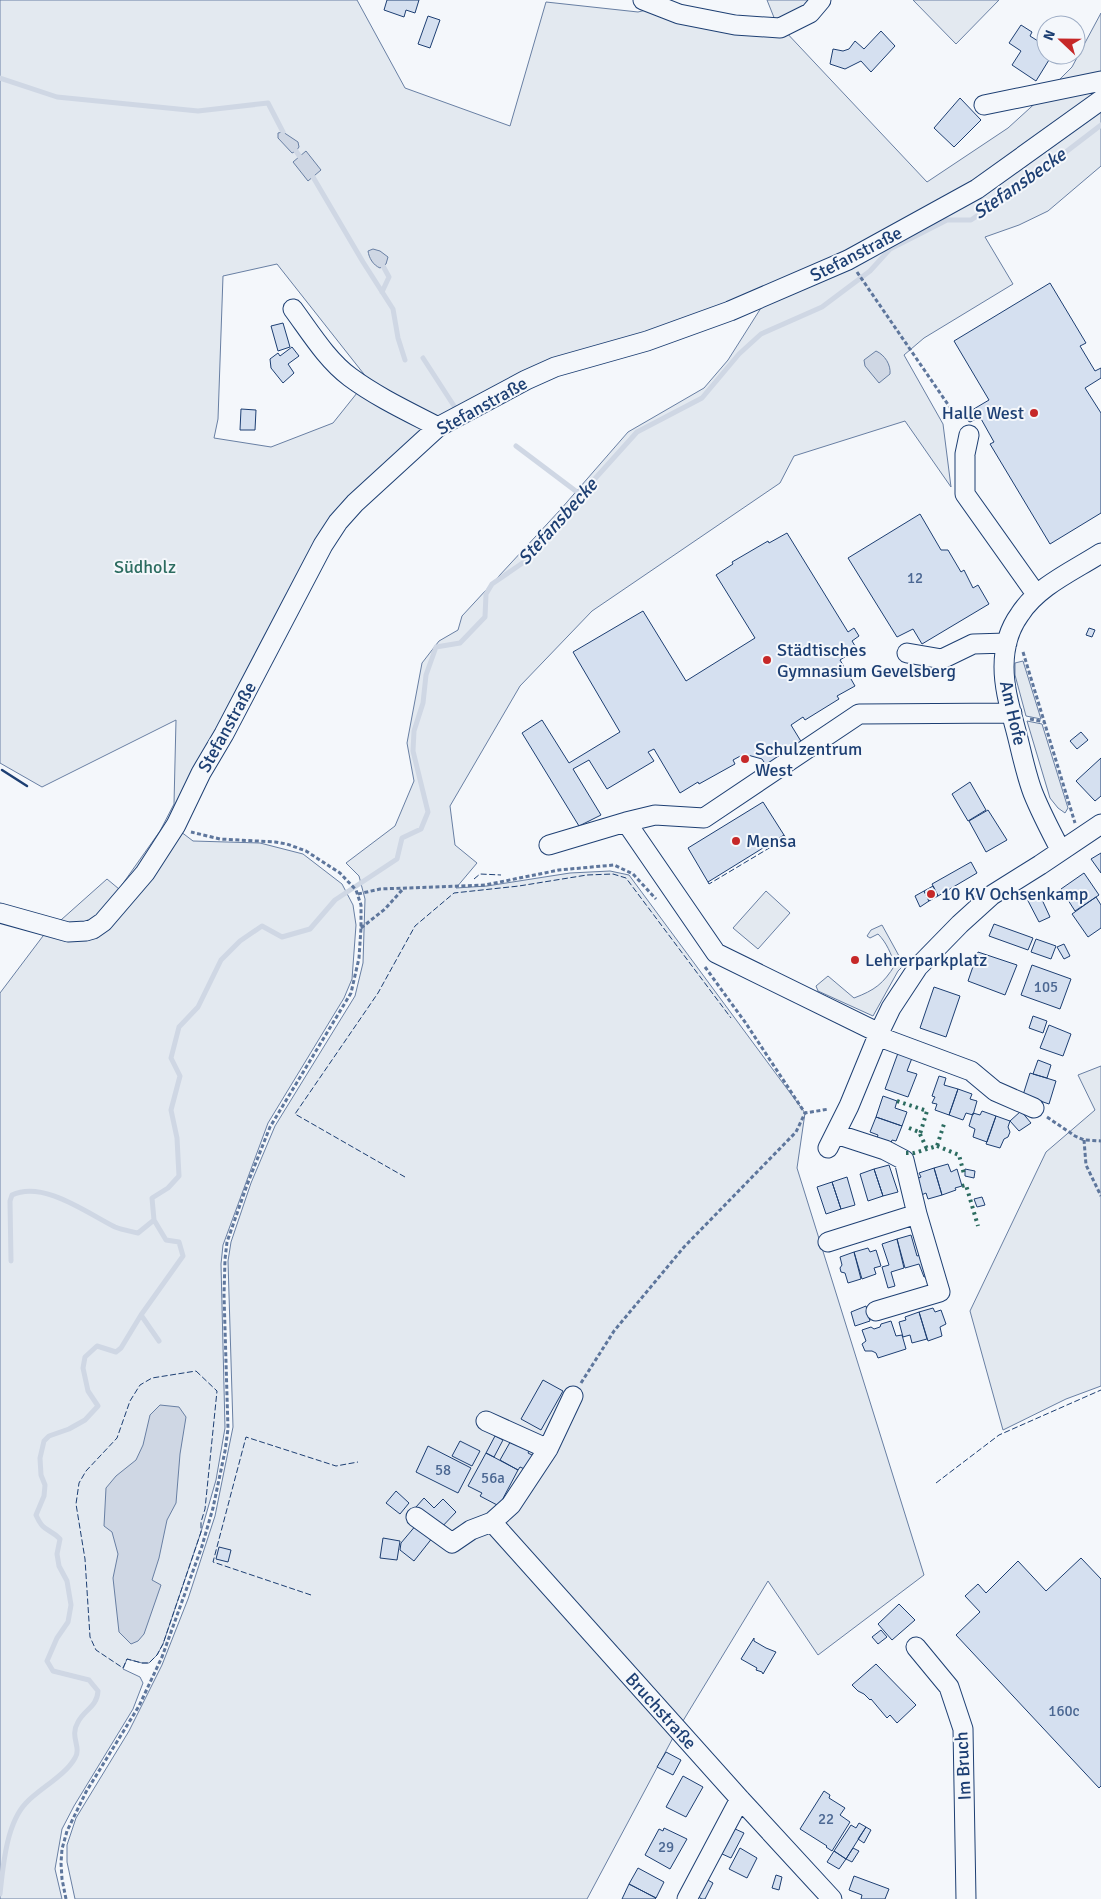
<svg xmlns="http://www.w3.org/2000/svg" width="1101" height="1899" font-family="Signika,sans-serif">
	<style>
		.green { fill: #e3e9f0; stroke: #687fa3 }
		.water { fill: #cfd7e4; stroke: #687fa3 }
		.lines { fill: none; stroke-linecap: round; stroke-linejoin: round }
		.stream { stroke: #cfd7e4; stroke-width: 5 }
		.building { fill: #d5e0f0; stroke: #1d3f73 }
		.minor-casing { stroke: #1d3f73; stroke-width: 21 }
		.path { stroke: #5e769c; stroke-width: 3; stroke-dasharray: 4 2.5; stroke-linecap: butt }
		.minor { stroke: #f4f7fb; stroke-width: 19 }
		.hedge { stroke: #2c6c60; stroke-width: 4; stroke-dasharray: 2.5 4; stroke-linecap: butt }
		.fence { stroke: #1d3f73; stroke-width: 1; stroke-dasharray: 6 2.5; stroke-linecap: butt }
		.wall { stroke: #1d3f73; stroke-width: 2.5 }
		.poi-dot { fill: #c62828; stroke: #f4f7fb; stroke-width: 2 }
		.labels { text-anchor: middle; stroke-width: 4; stroke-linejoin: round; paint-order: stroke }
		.number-label { font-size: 15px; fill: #4b6792 }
		.street-label { font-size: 18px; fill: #1d3f73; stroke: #f4f7fb }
		.poi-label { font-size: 18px; fill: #1d3f73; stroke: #f4f7fb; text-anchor: start }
		.park-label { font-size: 18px; fill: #2c6c60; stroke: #f4f7fb }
		.water-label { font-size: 19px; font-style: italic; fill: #1d3f73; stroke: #f4f7fb }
	</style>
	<rect width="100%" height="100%" fill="#f4f7fb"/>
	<!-- green -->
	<path class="green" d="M0,0H357L405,88L510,126L546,2L638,12L646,10L783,29L927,182L1008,128L1041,98L1072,67L1101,13V166L1048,211L1019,225L985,237L1013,284L924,338L904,355L943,424L951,487L905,421L794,456L780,483L592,611L520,686L450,806L455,845L477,863L456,888L487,886L570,873L610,871L629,875L805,1113L797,1168L924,1575L818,1655L768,1581L675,1734L587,1899H75L67,1862V1845L76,1818L129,1731L162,1665L188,1599L215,1516L233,1427L228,1261L231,1242L251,1183L275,1126L355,996L363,963L365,899L359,876L346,863L395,826L414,781L407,743L422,663L439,641L458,630L462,616L560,510L628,432L704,388L728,360L766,300L548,374L436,422L367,378L277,264L223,276L218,419L214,438L271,447L333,423L361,388L432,426L338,513L168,822L193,841L260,843L303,854L342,884L353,905L356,925L352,979L344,998L268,1123L223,1245L221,1264L225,1428L216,1480L201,1532L163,1644L157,1655L149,1663H142L127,1659L123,1669L140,1677L143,1683L133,1709L74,1806L62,1829L55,1869L62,1899H0V993L43,936L107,879L119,889L160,831L174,804L176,720L42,787L0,763Z
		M767,0H816L775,20Z
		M913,0H999L956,44Z
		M1023,661L1041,719L1026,716L1015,675V663Z
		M1027,721L1042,724L1068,808L1065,813L1058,808L1050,798Z
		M766,891L790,913L758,949L733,928Z
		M882,925L904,965L898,971L873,1016L818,991L816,986L828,976L854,998C875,990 883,984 895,965C891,954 887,943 878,934L870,938L867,936L871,930Z
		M1101,1066V1386L1066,1399L1003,1430L970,1311L1046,1152L1095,1110L1078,1075Z"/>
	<!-- water -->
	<path class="water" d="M283,132L298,142L299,147L296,151L292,153L278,138V133Z
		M306,151L321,170L308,181L293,162Z
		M373,249L380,251L388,257L386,264L380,268C373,265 369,258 368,251Z
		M876,351C885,355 891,365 890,374L879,383L865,366L864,360Z
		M160,1405L179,1407L186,1417L180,1454L176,1503L167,1520L159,1558L152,1580L161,1585L144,1634L138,1641L131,1644L119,1632L113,1578L118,1554L112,1532L104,1526L106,1488L116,1476L136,1460L143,1445L150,1415Z"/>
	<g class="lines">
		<!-- stream -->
		<path class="stream" d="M0,78L57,97L198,111L268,103L283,132
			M296,151L300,157
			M313,177L363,262L393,309L398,338L405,360
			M382,292L389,277L383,266
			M423,358L456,409
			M516,446L581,495
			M11,1261L10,1201L12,1195C43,1180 87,1213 115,1227C122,1230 130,1231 138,1233L154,1220
			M141,1315L159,1341
			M0,1894C3,1867 6,1824 26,1803C40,1788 65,1776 75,1758C82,1747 69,1737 78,1722C85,1709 97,1707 98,1691L89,1680L53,1671L47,1661L57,1638L68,1622L71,1605L67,1581L59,1566L57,1554L60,1539C48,1527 44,1533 36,1515L44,1496L45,1485L41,1475L40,1458L44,1441L49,1436L69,1429L85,1420L98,1406L88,1391L83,1368L85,1357L97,1346L116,1352L121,1348L141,1315L183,1256L179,1242L166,1240L154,1220L152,1198L168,1188L179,1176L177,1138L171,1110L180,1076L171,1058L179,1027L198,1007L221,960L240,941L262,926L282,937L310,929L335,900L397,859L402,838L421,829L428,812L413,751L414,731L423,703L426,675L436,647L460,643L485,617L486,594L492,584L524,562L547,532L637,432L702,398L739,354L761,334L822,307L870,271L890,249L947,220H971L1024,184L1101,125"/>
	</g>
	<!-- building -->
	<path class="building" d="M387,0H419L415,13L406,10L404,17L384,10Z
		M428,16L440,20L430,48L418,44Z
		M1021,25L1032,32L1030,36L1046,46V55H1052L1036,81L1012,65L1021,51L1009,43Z
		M881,31L895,46L871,72L861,61L845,69L830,64L833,49L843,51L849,49L855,41L864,49Z
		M960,98L981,120L954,147L934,128Z
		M1050,283L1086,343L1080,346L1095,371L1101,368V378L1085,388L1101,413V513L1050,544L990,444L994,442L980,417L970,422L965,419L968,417L967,413L989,400L954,341Z
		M283,323L290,347L278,351L271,326Z
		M292,347L299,356L288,364L294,373L283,383L271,368L270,359L278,353L280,356Z
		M241,409L256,410L255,430H240Z
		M920,514L941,550H948L961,572L964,570L973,588L978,585L989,604L922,644L913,629L897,637L848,558Z
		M787,533L848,632L854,628L859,636L852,641L857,649L840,660L855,686L837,696L839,699L805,720L803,717L791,725L802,743L766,765L762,759L744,754L733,760L735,764L699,784L698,782L680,793L654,749L648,752L654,761L607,789L589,760L573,769L601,815L579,826L522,733L542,720L569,763L620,732L573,652L643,611L686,681L755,638L716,575L733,564L732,562L768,541L769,543Z
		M1089,628L1095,630L1092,637L1086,635Z
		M1081,732L1088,740L1077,749L1070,741Z
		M1101,758V796L1095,801L1076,781Z
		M970,782L986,810L968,821L952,794Z
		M763,802L784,835L708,882L688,848Z
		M988,810L1007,840L986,852L969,821Z
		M1101,853V873L1091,859Z
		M971,862L977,873L938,896L932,884Z
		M1084,873L1099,895L1075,911L1061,889Z
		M933,886L938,896L929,901L924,891Z
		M924,891L929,901L920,907L915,896Z
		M1038,891L1050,917L1039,922L1026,897Z
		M1096,897L1101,905V928L1088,937L1072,914Z
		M994,924L1033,938L1028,950L989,936Z
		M1036,939L1056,946L1051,959L1031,952Z
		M1064,944L1070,956L1064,959L1057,947Z
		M978,952L1017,965L1005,995L968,981Z
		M1032,965L1071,979L1060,1009L1021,995Z
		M934,987L960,996L946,1037L920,1028Z
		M1033,1016L1047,1021L1043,1033L1029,1028Z
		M1049,1025L1071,1034L1063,1056L1040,1048Z
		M898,1053L912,1058L907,1071L917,1074L908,1097L885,1089Z
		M1038,1060L1051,1065L1047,1078L1033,1074Z
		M1030,1073L1056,1081L1049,1104L1023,1095Z
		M939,1076L946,1078L944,1085L958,1089L949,1115L935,1110L937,1104L932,1103L935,1097L932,1096Z
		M958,1089L972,1094L970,1099L977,1101L973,1115L966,1113L963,1120L949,1115Z
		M883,1096L897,1101L895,1108L907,1112L902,1126L876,1117Z
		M982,1111L996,1116L987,1142L973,1137L975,1129L969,1126L973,1113L980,1115Z
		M1021,1111L1031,1123L1019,1131L1010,1121Z
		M996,1116L1010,1121L1008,1127L1010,1132L1008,1137L1004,1139L1000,1148L986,1144Z
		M876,1117L902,1126L896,1141L892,1140L890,1146L876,1141L878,1135L870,1132Z
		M948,1164L951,1172L957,1169L962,1186L955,1188L956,1190L942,1195L934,1168Z
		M889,1165L898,1192L883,1196L874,1169Z
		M934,1168L942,1195L928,1199L926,1193L919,1196L914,1180L921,1177L919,1173Z
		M874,1169L883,1196L868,1201L860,1174Z
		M965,1169L975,1171L974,1178L965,1176Z
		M847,1177L855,1205L841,1209L832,1182Z
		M832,1182L841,1209L826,1214L817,1187Z
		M982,1197L985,1205L977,1207L974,1199Z
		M911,1235L917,1256L924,1254L930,1275L924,1277L919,1264L905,1268L897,1239Z
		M897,1239L904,1268L891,1272L895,1286L888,1288L882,1267L889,1265L882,1244Z
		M868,1248L870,1252L876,1250L881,1266L874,1268L876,1274L862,1279L854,1252Z
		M854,1252L861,1279L848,1283L845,1273L841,1272L840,1268L842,1265L840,1257Z
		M866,1306L870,1321L855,1326L851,1312Z
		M933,1308L935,1312L941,1310L946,1324L940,1327L942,1336L928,1341L919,1312Z
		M919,1312L927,1339L912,1343L910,1335L903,1337L899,1322L906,1320L905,1317Z
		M891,1321L896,1336L902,1335L906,1349L878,1358L876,1353L872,1351H865L862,1344L866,1341L862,1330L871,1327L874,1329L880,1327L881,1324Z
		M543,1380L563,1391L541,1430L521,1419Z
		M495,1436L503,1440L494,1457L486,1453Z
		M513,1437L531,1447L528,1453L536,1457L529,1471L520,1467L518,1470L500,1460Z
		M460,1441L480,1451L472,1466L452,1456Z
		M428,1446L471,1468L458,1493L416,1472Z
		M486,1453L518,1470L499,1506L480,1496L482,1493L468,1486Z
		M396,1491L409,1503L400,1514L386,1503Z
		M424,1498L434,1508L443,1499L456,1512L439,1530L416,1507Z
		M417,1524L433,1537L414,1561L400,1550L401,1543Z
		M383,1538L400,1541L397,1560L380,1558Z
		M219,1547L231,1550L228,1562L216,1559Z
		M1081,1558L1101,1579V1786L1099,1788L956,1635L980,1612L965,1596L978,1584L986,1593L1018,1561L1046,1591Z
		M899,1604L915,1620L892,1640L878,1624Z
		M881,1630L887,1637L878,1644L872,1637Z
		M754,1638V1641L766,1648L776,1652L763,1674L762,1672L756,1670L757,1668L741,1659Z
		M876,1664L916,1705L897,1723L890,1715L887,1718L871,1699L870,1700L864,1694L858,1691L852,1685Z
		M666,1752L681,1760L673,1775L657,1767Z
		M683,1776L703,1787L686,1817L666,1807Z
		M824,1791L830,1795L829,1798L845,1808L840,1815L850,1822L832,1851L826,1847L827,1846L800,1829Z
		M859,1823L866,1827L846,1859L834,1851L851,1825L856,1828Z
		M866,1827L871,1830L864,1843L858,1839Z
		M664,1828L687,1839L670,1869L645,1855L659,1829L663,1831Z
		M733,1828L744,1833L731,1858L720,1853Z
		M740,1848L757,1858L747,1878L729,1869Z
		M853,1848L859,1851L852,1862L846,1859Z
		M834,1851L846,1859L839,1869L827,1862Z
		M638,1868L664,1882L656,1898L629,1884Z
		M776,1875L782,1877L779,1890L772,1888Z
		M854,1876L889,1889L885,1899H861L862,1895L849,1890Z
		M706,1879L713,1883L705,1899H702L696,1896Z
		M629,1884L656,1898L655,1899H622Z"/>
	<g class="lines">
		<!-- minor casing -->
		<g class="minor-casing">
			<path id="minor" d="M643,0L679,14L735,25L780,28L810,13L821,0
				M984,105L1101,81
				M293,309C310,332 327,360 350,377C377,397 409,412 438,427
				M969,435L965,454V494L1036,594
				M907,653L942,659L973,644L1007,643
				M626,822L716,953L879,1033
				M549,845L626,822L655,815L704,818L859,714L1012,713
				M1061,851C1051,832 1041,813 1033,793C1025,772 1021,749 1015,727C1010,708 1004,688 1004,667C1004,649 1009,629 1020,614C1038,586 1073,571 1101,553
				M0,913L68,932L86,931L93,929L103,922L145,873L176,825L201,773L224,734L323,545L338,522L355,503L438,427L526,380L555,367L647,341L730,311L848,260L977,189L1101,100
				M877,1036L971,1071L995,1091L1034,1108
				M836,1134L885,1150L904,1160L917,1214L940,1292L876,1311
				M828,1148L849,1106L879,1033L891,1008L918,967L960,924L992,895L1040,865L1101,824
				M828,1242L917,1214
				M486,1421L548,1449L511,1505L492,1522L740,1799L832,1899
				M548,1449L573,1396
				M416,1517L452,1543L471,1530L492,1522
				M916,1647L949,1687L963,1729L966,1899
				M687,1899L740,1799"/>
		</g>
		<!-- path -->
		<path class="path" d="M857,272L960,422
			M1023,652L1075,823
			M1030,719L1045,722
			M358,894L380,889L485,885L559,870L614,865L633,874L656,899
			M361,928L385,909L403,889
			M705,967L745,1022L805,1113L829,1109
			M1047,1117L1075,1136L1084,1140L1101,1141
			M1084,1140L1086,1165L1101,1196
			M581,1383L614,1331L684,1247L796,1132L805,1113
			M66,1899L62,1879L61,1863L62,1849L67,1831L86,1792L139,1706L162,1657L202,1546L213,1508L225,1451L228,1429L224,1295L225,1259L227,1242L247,1185L270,1127L351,993L359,958L361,928V905L356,890L340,873L306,851L287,844L275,842L220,839L191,832"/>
		<!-- minor -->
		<use href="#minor" class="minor"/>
		<!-- hedge -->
		<path class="hedge" d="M897,1101L927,1111L920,1134
			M909,1128L919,1132L927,1149
			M937,1146L959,1155L964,1174
			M906,1153H914L937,1146L944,1124
			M962,1186L966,1185L978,1226"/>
		<!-- fence -->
		<path class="fence" d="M474,879L480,874L501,875
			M708,882L709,884L786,838L784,835
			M405,1177L295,1114L378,993L415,926L454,893L519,886L587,875L613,874L626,878L731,1018
			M196,1371L217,1391L205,1509L201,1522V1532L163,1644L157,1655L149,1663H142L127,1659L123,1668L96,1650L90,1637L85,1559L76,1504L79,1483L86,1471L117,1438L130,1401L140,1385L152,1378Z
			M936,1483L999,1435L1101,1390
			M311,1595L213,1562L246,1437L336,1466L358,1462"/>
		<!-- wall -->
		<path class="wall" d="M2,770L27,786"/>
	</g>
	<!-- markers -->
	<g class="poi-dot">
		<circle cx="1034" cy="413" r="5"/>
		<circle cx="767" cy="660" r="5"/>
		<circle cx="745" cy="759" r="5"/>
		<circle cx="736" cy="841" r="5"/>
		<circle cx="931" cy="894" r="5"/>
		<circle cx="855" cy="960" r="5"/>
	</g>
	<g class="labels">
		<!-- number labels -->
		<g class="number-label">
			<text x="915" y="583">12</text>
			<text x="1046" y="992">105</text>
			<text x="443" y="1475">58</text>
			<text x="493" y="1483">56a</text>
			<text x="1064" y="1716">160c</text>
			<text x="826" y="1824">22</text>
			<text x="666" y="1852">29</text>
		</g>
		<!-- street labels -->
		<g class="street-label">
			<text transform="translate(856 254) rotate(-27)" y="6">Stefanstraße</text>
			<text transform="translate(482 406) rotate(-29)" y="6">Stefanstraße</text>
			<text transform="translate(1013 713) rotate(77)" y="6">Am Hofe</text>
			<text transform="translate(227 727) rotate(-61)" y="6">Stefanstraße</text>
			<text transform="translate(661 1711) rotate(48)" y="6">Bruchstraße</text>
			<text transform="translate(963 1766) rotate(-93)" y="6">Im Bruch</text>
		</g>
		<!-- poi labels -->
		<g class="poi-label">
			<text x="1024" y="419" text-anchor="end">Halle West</text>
			<text x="777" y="656">Städtisches<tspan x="777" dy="21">Gymnasium Gevelsberg</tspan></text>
			<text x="755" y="755">Schulzentrum<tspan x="755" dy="21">West</tspan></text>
			<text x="746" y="847">Mensa</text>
			<text x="941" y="900">10 KV Ochsenkamp</text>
			<text x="865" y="966">Lehrerparkplatz</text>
		</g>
		<!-- park labels -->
		<g class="park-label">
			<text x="145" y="573">Südholz</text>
		</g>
		<!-- water labels -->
		<g class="water-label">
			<text transform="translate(1019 183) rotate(-35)" y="7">Stefansbecke</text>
			<text transform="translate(557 521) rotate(-48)" y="7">Stefansbecke</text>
		</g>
	</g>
	<!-- north arrow -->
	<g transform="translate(1061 40) rotate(292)"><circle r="24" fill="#f4f7fb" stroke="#9eadc5"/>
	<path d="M0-4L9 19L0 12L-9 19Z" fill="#c62828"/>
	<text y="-8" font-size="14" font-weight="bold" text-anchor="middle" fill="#1d3f73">N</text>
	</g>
</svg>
